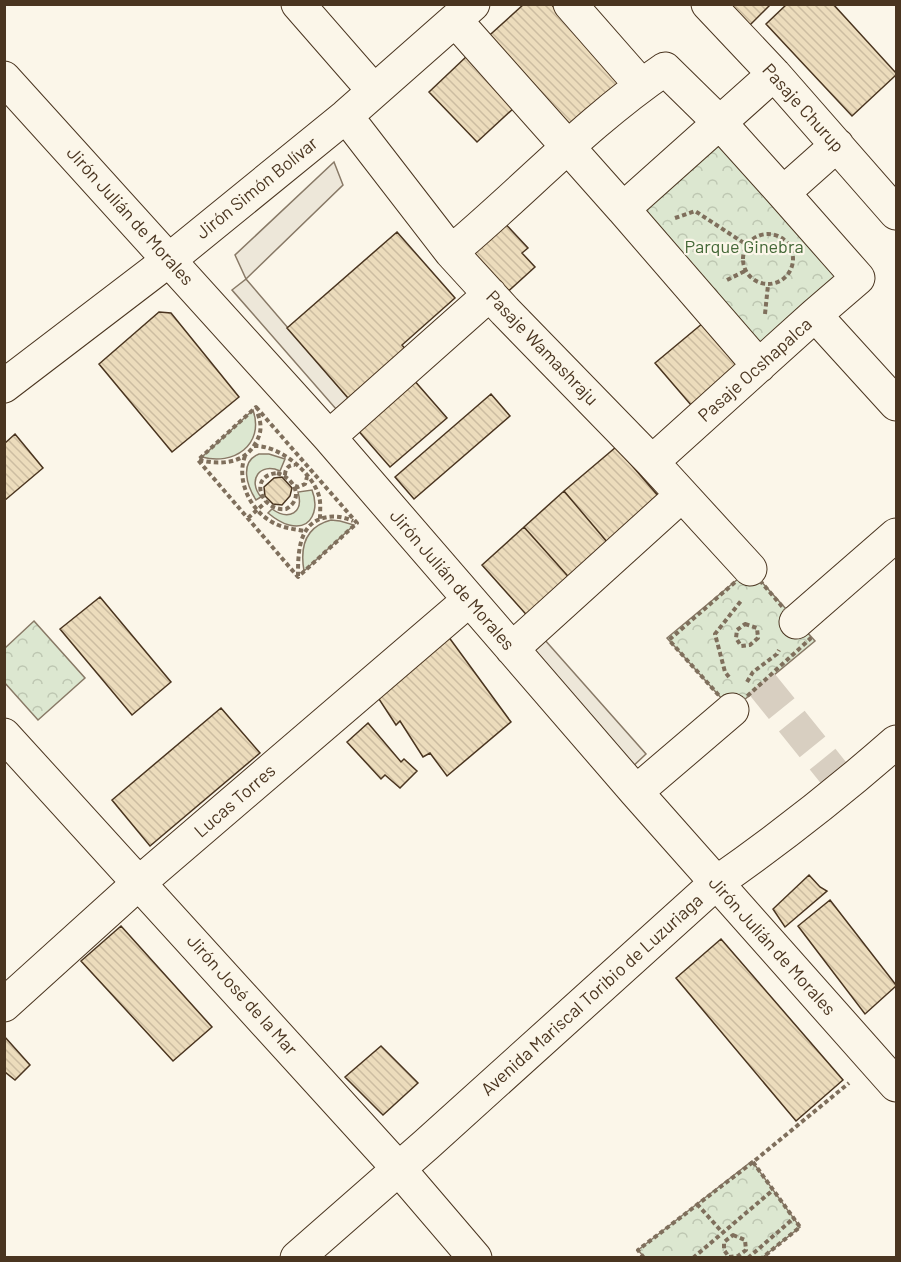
<svg xmlns="http://www.w3.org/2000/svg" width="901" height="1262" font-family="Barlow,sans-serif">
	<style>
		.grass { fill: #dce7d0; stroke: #887966; stroke-width: 1.5 }
		.park { fill: url(#park-crowns); stroke: #887966; stroke-width: 1.5 }
		.parking { fill: #ede7d9; stroke: #887966; stroke-width: 1.5 }
		.building { fill: url(#building-back-hatch); stroke: #4a3520; stroke-width: 1.5 }
		.lines { fill: none; stroke-linecap: round; stroke-linejoin: round }
		.minor-tunnel { stroke: #d8cfc1; stroke-width: 33; stroke-dasharray: 33 16; stroke-linecap: butt }
		.minor-casing { stroke: #4a3520; stroke-width: 35 }
		.major-casing { stroke: #4a3520; stroke-width: 35 }
		.path { stroke: #7f6f5c; stroke-width: 4; stroke-dasharray: 4.5 3; stroke-linecap: butt }
		.minor { stroke: #fbf6e9; stroke-width: 33 }
		.major { stroke: #fbf6e9; stroke-width: 33 }
		.labels { text-anchor: middle; stroke-width: 4.5; stroke-linejoin: round; paint-order: stroke }
		.street-label { font-size: 18px; fill: #4a3520; stroke: #fbf6e9 }
		.park-label { font-size: 18px; fill: #436837; stroke: #fbf6e9 }
	</style>
	<defs>
		<pattern id="park-crowns" width="20" height="18" patternUnits="userSpaceOnUse" patternTransform="scale(1.5)"><rect width="20" height="18" fill="#dce7d0"/><path d="M2 6a3 3 0 1 1 6 0M12 15a3 3 0 1 1 6 0" fill="none" stroke="#bec7b2"/></pattern>
		<pattern id="building-back-hatch" width="6" height="6" patternUnits="userSpaceOnUse" patternTransform="scale(1.5)"><rect width="6" height="6" fill="#ecdcbc"/><path d="M-1 5l2 2M0 0l6 6M5-1l2 2" fill="none" stroke="#ccbda1"/></pattern>
	</defs>
	<rect width="100%" height="100%" fill="#fbf6e9"/>
	<!-- grass -->
	<path class="grass" d="M253,410C265,445 233,466 202,457Z
		M259,454H269L285,459L280,471C260,462 247,480 261,497L256,500C247,486 239,462 259,454Z
		M312,490C319,508 313,531 289,525C281,523 274,518 268,513L272,509C289,521 304,513 298,492Z
		M331,520L340,521L354,525L304,571C300,548 304,527 331,520Z"/>
	<!-- park -->
	<path class="park" d="M720,123L858,278L759,366L623,209Z
		M750,569L815,641L732,710L667,638Z
		M34,621L85,678L38,720L4,682L5,648Z
		M752,1161L800,1227L763,1257H644L638,1250Z"/>
	<!-- parking -->
	<path class="parking" d="M334,162L343,185L246,279L355,406L343,417L232,290L246,279L235,255Z
		M544,639L646,754L629,770L528,653Z"/>
	<!-- building -->
	<path class="building" d="M524,4H551L621,83L564,135L482,42Z
		M713,4H771L741,34Z
		M787,4H833L896,73V75L852,116L766,24Z
		M468,55L515,107L477,142L429,92Z
		M499,217L528,248L522,253L535,267L504,295L463,252Z
		M397,232L455,298L402,345L412,357L355,406L287,328Z
		M159,312L171,313L239,397L172,452L99,364Z
		M709,318L744,361L691,405L655,363Z
		M413,379L447,418L390,467L356,428Z
		M491,394L510,416L414,499L395,477Z
		M15,434L43,468L4,501V444Z
		M616,447L666,505L613,549L564,491Z
		M282,477L292,488L290,496L282,505L273,504L265,496L264,487L274,478Z
		M564,491L613,549L574,583L524,527Z
		M524,527L574,583L532,621L482,565Z
		M100,597L171,682L132,715L60,629Z
		M448,636L511,722L447,776L430,753L423,757L400,721L396,725L375,693Z
		M221,708L260,753L150,846L112,800Z
		M368,723L401,762L404,759L417,771L400,788L385,775L381,779L347,742Z
		M809,875L820,887L827,891L785,927L773,909Z
		M830,900L896,985V986L865,1014L798,926Z
		M121,926L212,1027L173,1061L81,961Z
		M721,939L843,1080L796,1121L676,978Z
		M4,1036L30,1065L15,1080L6,1073L4,1074Z
		M381,1046L418,1083L383,1115L345,1077Z"/>
	<g class="lines">
		<!-- minor-tunnel -->
		<path class="minor-tunnel" d="M761,683L845,787"/>
		<!-- minor casing -->
		<g class="minor-casing">
			<path id="minor" d="M298,4L374,91
				M570,4L641,85
				M708,4L774,74L896,213
				M455,20L623,209
				M4,78L329,437L636,792L896,1085
				M346,116L451,252L505,311L652,462L750,569
				M783,193L837,145
				M451,252C523,192 587,122 665,69L720,123L783,193L858,278L815,315L652,462
				M815,315L896,404
				M759,366L623,209L774,74
				M4,386L169,260L346,116L473,4
				M329,437L490,294
				M796,622L896,535
				M512,649L682,495
				M4,735L398,1168L475,1258
				M636,792L732,710
				M4,1005L140,882L469,600"/>
		</g>
		<!-- major casing -->
		<g class="major-casing">
			<path id="major" d="M297,1258L427,1144L716,883C779,839 839,792 896,742"/>
		</g>
		<!-- path -->
		<path class="path" d="M675,218L695,211L747,245
			M743 259a25 25 0 1 1 50 0a25 25 0 1 1-50 0Z
			M727,280L745,271
			M765,314L768,285
			M256,407L357,523L298,577L198,460Z
			M254,446C279,445 312,472 319,496C321,503 320,511 320,519
			M245,456C236,480 250,510 272,522C282,528 294,529 305,531
			M199,460C219,465 244,464 255,444C262,433 262,424 257,412
			M277,473C294,478 305,498 286,509C262,512 247,476 277,473Z
			M285,475C285,469 289,464 295,465
			M295,486L298,487L305,484L307,477
			M248,518L266,502
			M750,569L810,639L732,710L669,640Z
			M298,576C298,563 298,546 304,534C313,515 336,513 353,521
			M745,624L757,628L758,638L750,645L741,646L736,638L737,630Z
			M729,677L725,672L715,634L741,601
			M747,682L753,672L777,654L779,650
			M753,1162L800,1227L762,1258
			M697,1204L722,1232
			M733,1235L745,1240L746,1250L738,1256L729,1257L724,1250V1242Z
			M644,1258L638,1250L753,1162L849,1083
			M693,1258L773,1190
			M748,1258L794,1218"/>
		<!-- minor -->
		<use href="#minor" class="minor"/>
		<!-- major -->
		<use href="#major" class="major"/>
	</g>
	<g class="labels">
		<!-- street labels -->
		<g class="street-label">
			<text transform="translate(803 108) rotate(48)" y="6">Pasaje Churup</text>
			<text transform="translate(257 188) rotate(-39)" y="6">Jirón Simón Bolívar</text>
			<text transform="translate(130 216) rotate(48)" y="6">Jirón Julián de Morales</text>
			<text transform="translate(542 348) rotate(46)" y="6">Pasaje Wamashraju</text>
			<text transform="translate(755 370) rotate(-42)" y="6">Pasaje Ocshapalca</text>
			<text transform="translate(452 580) rotate(49)" y="6">Jirón Julián de Morales</text>
			<text transform="translate(235 801) rotate(-41)" y="6">Lucas Torres</text>
			<text transform="translate(772 946) rotate(48)" y="6">Jirón Julián de Morales</text>
			<text transform="translate(242 995) rotate(48)" y="6">Jirón José de la Mar</text>
			<text transform="translate(592 995) rotate(-42)" y="6">Avenida Mariscal Toribio de Luzuriaga</text>
		</g>
		<!-- park labels -->
		<g class="park-label">
			<text x="744" y="253">Parque Ginebra</text>
		</g>
	</g>
	<!-- border -->
	<rect width="901" height="1262" fill="none" stroke="#4a3520" stroke-width="12"/>
</svg>
